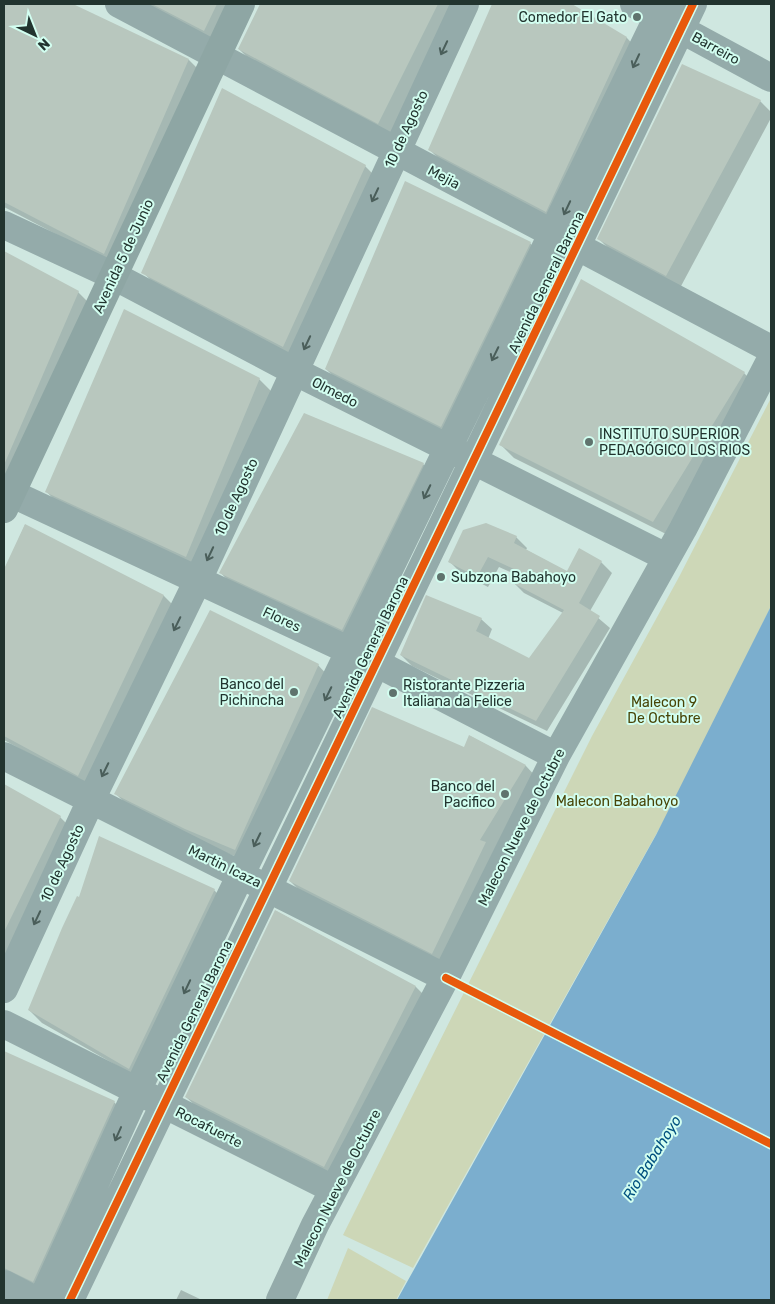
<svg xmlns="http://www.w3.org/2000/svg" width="775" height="1304" font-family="Rubik,sans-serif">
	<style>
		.green { fill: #cdd7b7 }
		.water { fill: #7baece }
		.shadow { fill: #0003 }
		.building { fill: #b8c7be }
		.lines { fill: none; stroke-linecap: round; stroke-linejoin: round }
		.minor { stroke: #94abaa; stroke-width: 28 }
		.major { stroke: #8ea6a4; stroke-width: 28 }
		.cycleway-casing { stroke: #d2fef0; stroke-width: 11 }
		.cycleway { stroke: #e8590c; stroke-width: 8 }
		.oneway { stroke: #4a5e5a }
		.poi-dot { fill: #5f736d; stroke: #d2fef0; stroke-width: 2 }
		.labels { text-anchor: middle; stroke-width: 4; stroke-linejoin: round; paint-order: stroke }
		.poi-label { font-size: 14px; fill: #22342f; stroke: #d2fef0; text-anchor: end }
		.street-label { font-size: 14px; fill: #22342f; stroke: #d2fef0 }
		.park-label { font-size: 14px; fill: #484406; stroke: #d2fef0 }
		.water-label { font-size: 15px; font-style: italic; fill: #00507f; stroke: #d2fef0 }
	</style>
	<rect width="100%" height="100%" fill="#cfe7e0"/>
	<!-- green -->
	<path class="green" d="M771,398V606L686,781L413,1268L343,1235L592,736L679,577Z
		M348,1248L406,1281L396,1300H327Z"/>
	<!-- water -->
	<path class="water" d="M771,606V1300H397L656,835Z"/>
	<!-- shadow -->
	<path class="shadow" d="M4,4H70L189,60L202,73L117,266L4,207Z
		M142,4H236L218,43Z
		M261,4H457L392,136L252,62L239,49Z
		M493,4H570L627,38L640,52L559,224L443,163L430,150Z
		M760,101L771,112V118L680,288L612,252L599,239Z
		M365,166L378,179L296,360L156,286L143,272Z
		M530,243L543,257L454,439L339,382L326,369Z
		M4,252L78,292L91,305L4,482Z
		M581,281L744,373L758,387L666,534L514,458L501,445Z
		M259,379L272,392L199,570L59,505L46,491Z
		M423,464L436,477L356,642L233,586L220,572Z
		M25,525L164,596L177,609L91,788L4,740V572Z
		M516,537L527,548L526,550L567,572L601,562L612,573L590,611L610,628L547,731L412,666L401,655L481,619L492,629L488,639L530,660L563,613L524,593L513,582L517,575L499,567L488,587L461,573L450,562Z
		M318,665L331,679L249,862L199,842L129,807L115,793Z
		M470,736L526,766L539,780L446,966L303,894L290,881L464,749Z
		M4,785L60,817L73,830L4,972Z
		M214,890L227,903L142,1080L42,1023L29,1010Z
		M276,911L416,987L429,1000L337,1179L200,1110L186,1097Z
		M4,1053L114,1102L127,1115L47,1294L4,1273Z
		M181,1290L202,1300H176Z"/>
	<!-- building -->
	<path class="building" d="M4,4H73L189,59L104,254L4,202Z
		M152,4H217L204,31Z
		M260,4H438L378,124L238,49Z
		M492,4H572L627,37L546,212L428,150Z
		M682,64L761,100L666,276L597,239Z
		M222,88L366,165L283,347L141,273Z
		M405,181L531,242L441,427L325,369Z
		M4,251L79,291L4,465Z
		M581,279L745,372L653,522L499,445Z
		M124,309L260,378L186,557L45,492Z
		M304,413L424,463L342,630L219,573Z
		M486,523L517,536L514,543L567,571L579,548L602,561L579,603L600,616L536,721L400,655L426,595L482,618L476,631L529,658L564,610L511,582L518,571L488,557L477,577L448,562L463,530Z
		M25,524L164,595L78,776L4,736V569Z
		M210,610L319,664L235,850L185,829L114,794Z
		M372,707L464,747L469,735L526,765L480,840L486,842L432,954L289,881Z
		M4,784L61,816L4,932Z
		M99,836L215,889L129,1069L28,1010L62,928L77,896L79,897Z
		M275,910L416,986L324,1167L185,1097Z
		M4,1051L115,1101L33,1282L4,1268Z"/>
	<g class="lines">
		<!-- minor -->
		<path class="minor" d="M119,4L771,349
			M634,4L771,78
			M4,225L114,276L294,371L666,557
			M4,490L376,663L556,756
			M4,756L446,978
			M4,989L91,800L198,580L465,4
			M4,1024L333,1189
			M4,1284L35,1300
			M42,1300L137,1091L241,874L664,4
			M70,1300L693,4
			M280,1300L315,1225L448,973L556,756L683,529L771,359"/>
		<!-- major -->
		<path class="major" d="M4,509L241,4"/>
		<!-- cycleway casing -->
		<g class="cycleway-casing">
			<path id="cycleway" d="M446,978L771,1144
				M70,1300L693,4"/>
		</g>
		<!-- cycleway -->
		<use href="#cycleway" class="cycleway"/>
	</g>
	<!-- one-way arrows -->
	<defs><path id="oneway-shaft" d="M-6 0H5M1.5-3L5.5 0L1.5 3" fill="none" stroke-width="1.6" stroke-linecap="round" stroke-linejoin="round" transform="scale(1.25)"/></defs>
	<g class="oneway">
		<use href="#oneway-shaft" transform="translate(444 48) rotate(115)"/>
		<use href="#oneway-shaft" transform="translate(636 61) rotate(115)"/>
		<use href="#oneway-shaft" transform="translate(375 195) rotate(115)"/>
		<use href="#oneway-shaft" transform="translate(567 208) rotate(115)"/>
		<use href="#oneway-shaft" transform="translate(307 343) rotate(115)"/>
		<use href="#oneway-shaft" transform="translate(495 354) rotate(116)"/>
		<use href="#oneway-shaft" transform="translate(427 492) rotate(116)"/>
		<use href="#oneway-shaft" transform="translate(210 554) rotate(115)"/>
		<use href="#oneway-shaft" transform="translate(177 624) rotate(116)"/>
		<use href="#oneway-shaft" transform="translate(328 694) rotate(116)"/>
		<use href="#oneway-shaft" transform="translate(105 770) rotate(116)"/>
		<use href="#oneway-shaft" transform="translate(257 840) rotate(116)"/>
		<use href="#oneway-shaft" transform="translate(37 918) rotate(115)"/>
		<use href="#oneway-shaft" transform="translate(187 987) rotate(115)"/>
		<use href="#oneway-shaft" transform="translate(118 1134) rotate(114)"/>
	</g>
	<!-- markers -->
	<g class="poi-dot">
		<circle cx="637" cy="17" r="5"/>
		<circle cx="589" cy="442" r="5"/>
		<circle cx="441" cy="577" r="5"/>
		<circle cx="294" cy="692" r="5"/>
		<circle cx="393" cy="693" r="5"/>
		<circle cx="505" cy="794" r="5"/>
	</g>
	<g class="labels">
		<!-- poi labels -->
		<g class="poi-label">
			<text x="627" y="22">Comedor El Gato</text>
			<text x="599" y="439" text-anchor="start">INSTITUTO SUPERIOR<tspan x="599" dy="16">PEDAGÓGICO LOS RIOS</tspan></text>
			<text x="451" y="582" text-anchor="start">Subzona Babahoyo</text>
			<text x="284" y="689">Banco del<tspan x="284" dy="16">Pichincha</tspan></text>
			<text x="403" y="690" text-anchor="start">Ristorante Pizzeria<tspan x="403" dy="16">Italiana da Felice</tspan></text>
			<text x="495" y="791">Banco del<tspan x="495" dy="16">Pacifico</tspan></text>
		</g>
		<!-- street labels -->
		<g class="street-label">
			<text transform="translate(716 48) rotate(29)" y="5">Barreiro</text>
			<text transform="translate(406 129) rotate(-65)" y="5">10 de Agosto</text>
			<text transform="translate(444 177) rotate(28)" y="5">Mejia</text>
			<text transform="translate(123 256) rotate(-65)" y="5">Avenida 5 de Junio</text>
			<text transform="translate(546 282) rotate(-64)" y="5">Avenida General Barona</text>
			<text transform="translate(335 392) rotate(27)" y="5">Olmedo</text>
			<text transform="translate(236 497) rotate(-65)" y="5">10 de Agosto</text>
			<text transform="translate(282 619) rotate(25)" y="5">Flores</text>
			<text transform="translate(370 647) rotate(-64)" y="5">Avenida General Barona</text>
			<text transform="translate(521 827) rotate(-63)" y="5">Malecon Nueve de Octubre</text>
			<text transform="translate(62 863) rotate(-65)" y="5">10 de Agosto</text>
			<text transform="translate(225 866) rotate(26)" y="5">Martin Icaza</text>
			<text transform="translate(194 1011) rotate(-64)" y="5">Avenida General Barona</text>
			<text transform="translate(209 1127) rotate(27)" y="5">Rocafuerte</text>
			<text transform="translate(337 1188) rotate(-63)" y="5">Malecon Nueve de Octubre</text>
		</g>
		<!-- park labels -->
		<g class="park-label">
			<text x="664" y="707">Malecon 9<tspan x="664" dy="16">De Octubre</tspan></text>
			<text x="617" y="806">Malecon Babahoyo</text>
		</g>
		<!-- water labels -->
		<g class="water-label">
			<text transform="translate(652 1158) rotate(-58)" y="5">Rio Babahoyo</text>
		</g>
	</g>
	<!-- border -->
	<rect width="775" height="1304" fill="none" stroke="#22342f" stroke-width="10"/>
	<!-- north arrow -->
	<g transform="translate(35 35) rotate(137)" stroke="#d2fef0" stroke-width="4" paint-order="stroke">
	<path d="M0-4L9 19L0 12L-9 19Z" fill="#22342f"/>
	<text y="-8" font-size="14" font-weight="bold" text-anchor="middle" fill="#22342f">N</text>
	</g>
</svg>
